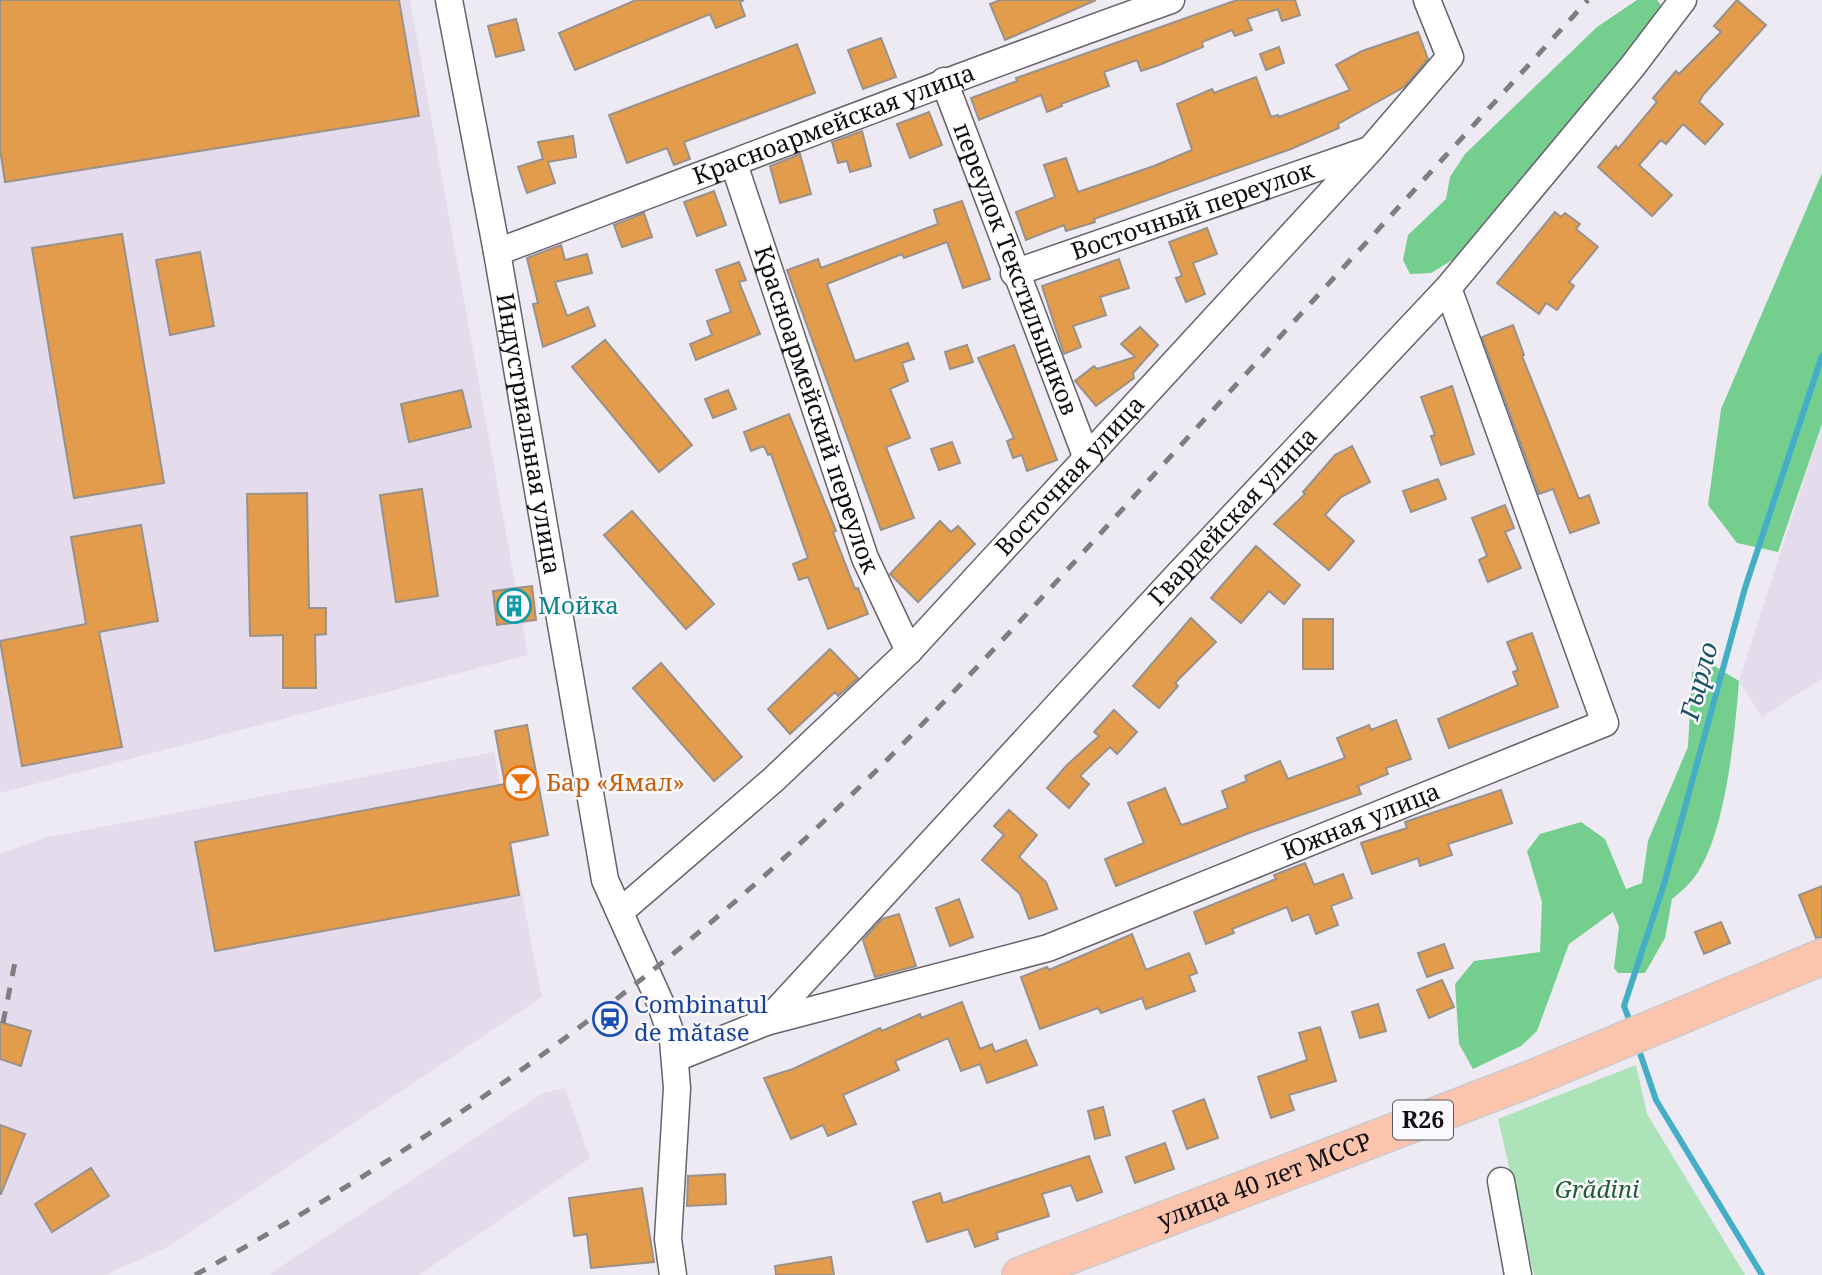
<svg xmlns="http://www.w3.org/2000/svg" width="1822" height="1275" font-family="'Noto Serif',serif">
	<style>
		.built { fill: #e4dcec }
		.green { fill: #ace3b9 }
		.forest { fill: #74ce8d }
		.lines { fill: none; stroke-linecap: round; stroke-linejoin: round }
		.stream { stroke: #43aec5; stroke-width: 6 }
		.building { fill: #e29c4c; stroke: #99918a; stroke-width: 2 }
		.minor-casing { stroke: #67626b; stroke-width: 29 }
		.major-casing { stroke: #cbcacb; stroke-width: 38 }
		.minor { stroke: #fff; stroke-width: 26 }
		.major { stroke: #fcc4ac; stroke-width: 35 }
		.rail { stroke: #7f7c83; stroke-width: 5; stroke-dasharray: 12 12; stroke-linecap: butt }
		.labels { text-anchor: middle; stroke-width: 5; stroke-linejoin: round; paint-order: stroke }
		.shield { fill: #fbf8fe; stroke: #58565a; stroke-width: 2 }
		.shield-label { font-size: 23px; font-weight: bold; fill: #121014 }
		.street-label { font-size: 24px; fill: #121014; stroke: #fbf8fe }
		.culture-label { font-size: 24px; fill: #0d838f; stroke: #fbf8fe; text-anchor: start }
		.food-label { font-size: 24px; fill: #c56008; stroke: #fbf8fe; text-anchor: start }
		.transit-label { font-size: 24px; fill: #164399; stroke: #fbf8fe; text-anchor: start }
		.park-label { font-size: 24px; font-style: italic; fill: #216037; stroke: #fbf8fe }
		.water-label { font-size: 26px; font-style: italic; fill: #195561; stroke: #fbf8fe }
	</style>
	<rect width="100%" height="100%" fill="#eeeaf4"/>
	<!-- built -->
	<path class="built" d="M0,0H410L528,655L0,793Z
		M1822,424V679L1762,717L1739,681Z
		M494,752L542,997L166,1248L105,1275H0V854L44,838Z
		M565,1088L590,1158L419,1275H268L545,1092Z"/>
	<!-- green -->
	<path class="green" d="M1636,1065L1647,1114L1745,1275H1534L1498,1119Z"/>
	<!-- forest -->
	<path class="forest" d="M1637,0H1657L1661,5L1654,29L1454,259L1431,273L1410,274L1403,260L1408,235L1446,199L1450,177L1465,154L1597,27Z
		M1822,173V424L1778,552L1737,543L1708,505L1721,409Z
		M1713,665L1739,681C1735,733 1726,829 1698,872C1691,883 1682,891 1672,899L1665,938L1645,973H1618L1614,968L1619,927L1613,912L1569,944L1537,1031L1521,1046L1473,1069L1459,1044L1455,984L1474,961L1540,952L1542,902L1527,851L1540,834L1581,822L1605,839L1626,889L1642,883L1648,841L1688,747L1692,672Z"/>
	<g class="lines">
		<!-- stream -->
		<path class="stream" d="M1629,1019L1624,1006L1664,884L1745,588L1822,356
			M1640,1053L1656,1100L1762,1275"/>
	</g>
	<!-- building -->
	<path class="building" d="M0,0H399L419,116L5,182L0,149Z
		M636,0H744L740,2L745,16L716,28L710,14L575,70L559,33Z
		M1000,0H1096L1005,40L990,4Z
		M1237,0H1295L1300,15L1282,21L1278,9L1247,19L1252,30L1235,36L1232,30L1202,42L1203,47L1159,65L1141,71L1137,60L1104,72L1109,86L1061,104L1062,106L1047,112L1041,95L979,120L971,98L1017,81L1016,78Z
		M1737,0L1766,25L1703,95L1699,102L1723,124L1705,144L1683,124L1666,144L1661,140L1639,165L1672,195L1652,216L1598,167L1616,146L1618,149L1657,102L1653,98L1676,71L1679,74L1721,32L1714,26Z
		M516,19L524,50L496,57L488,26Z
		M1418,32L1428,59L1404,87L1338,124L1339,128L1291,149L1094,219L1095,222L1066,231L1064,225L1026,240L1016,212L1055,197L1044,165L1066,158L1078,192L1154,166L1192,150L1177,104L1212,89L1214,93L1256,77L1271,117L1278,115L1279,117L1350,90L1336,65L1362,51Z
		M881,38L896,77L863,89L848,50Z
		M797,44L815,93L684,142L690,159L674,165L667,148L627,163L609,115Z
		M1279,47L1284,63L1266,70L1260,54Z
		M929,112L942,145L910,158L897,124Z
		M862,131L871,166L850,172L847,161L838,163L832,142Z
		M573,136L576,157L548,162L555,183L527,193L518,167L543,159L538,142Z
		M800,154L811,194L780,203L770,166Z
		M714,191L726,225L697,236L684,202Z
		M962,201L990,279L963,288L947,242L904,258L902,254L827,284L855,361L908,343L914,359L902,363L908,381L890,389L910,438L886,447L914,518L881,530L787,270L818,259L821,268L938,224L934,210Z
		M1555,212L1561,217L1565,213L1580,224L1576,229L1598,247L1569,282L1574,286L1557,310L1546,303L1539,314L1497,283Z
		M644,213L652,237L622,247L614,225Z
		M1207,228L1217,254L1193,263L1205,294L1186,302L1176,278L1182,276L1169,242Z
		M122,234L164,483L74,498L32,248Z
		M561,245L565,260L587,254L592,273L555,282L567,316L588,307L595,326L543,347L533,304L538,303L527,258Z
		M200,252L214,326L170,335L156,260Z
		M1119,259L1129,288L1100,297L1106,315L1073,326L1081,347L1064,354L1042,286Z
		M739,262L746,280L739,282L760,334L696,360L690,344L712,335L707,321L731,312L716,270Z
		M1513,325L1524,355L1522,356L1579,499L1589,495L1599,523L1570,533L1553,489L1539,494L1482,337Z
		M1140,327L1158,345L1133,373L1134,378L1096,406L1075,381L1094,366L1097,369L1135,357L1121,344Z
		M605,340L692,445L659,472L572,367Z
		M967,345L973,362L950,369L945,352Z
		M1014,345L1057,460L1027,471L1022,455L1013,458L1007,441L1014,438L978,358Z
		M1452,386L1474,454L1441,465L1431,436L1435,435L1421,397Z
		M462,390L471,427L409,442L401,404Z
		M728,390L736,409L713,418L705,399Z
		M789,414L836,531L833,532L855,589L858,588L868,614L828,629L808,577L799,580L793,564L808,558L771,454L768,455L764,446L751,451L744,432Z
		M952,442L960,463L939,470L931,449Z
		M1352,446L1370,482L1341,497L1325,515L1354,541L1329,570L1274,524L1305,494L1303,492L1335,455Z
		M1438,479L1446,499L1411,512L1403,491Z
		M422,489L438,596L396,602L380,495Z
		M307,493L309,608H326V634L315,635L316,688H283V635L250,636L247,494Z
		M1505,505L1514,528L1505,532L1521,568L1488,582L1479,560L1487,556L1472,518Z
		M632,511L714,604L686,629L604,535Z
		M940,521L951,532L958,526L975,544L918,602L890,574Z
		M141,525L158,621L99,632L122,747L22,766L0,641L86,624L71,537Z
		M1256,546L1300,585L1284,604L1269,591L1241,623L1211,598Z
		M532,586L536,620L497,625L493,591Z
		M1191,618L1216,642L1175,683L1178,686L1159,708L1133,686Z
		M1303,619H1333V669H1303Z
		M1532,633L1558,707L1449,748L1438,719L1518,685L1513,672L1518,670L1507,642Z
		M830,649L858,678L838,696L835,692L790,734L768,709Z
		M661,663L742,757L714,781L633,688Z
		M1114,710L1137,732L1117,754L1110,747L1080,776L1089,784L1069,808L1047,788L1067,765L1099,736L1094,732Z
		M1396,720L1411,759L1386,768L1388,774L1358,786L1361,794L1249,833L1116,886L1105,859L1144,843L1128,803L1165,788L1181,825L1188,823L1228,808L1222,791L1247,781L1245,776L1280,761L1288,779L1345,758L1337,738L1369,725L1371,730Z
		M527,725L548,835L510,843L519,895L215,951L195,842L505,784L495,731Z
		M1501,790L1512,823L1448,844L1452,855L1420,866L1418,858L1372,874L1361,843L1407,828L1405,822Z
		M1009,810L1037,835L1019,857L1046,882L1057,909L1029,919L1020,894L982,860L1004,835L994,826Z
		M1305,863L1314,885L1343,874L1352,898L1331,906L1338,925L1316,934L1309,914L1292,921L1287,907L1232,929L1234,933L1206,944L1194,912L1276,879L1274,875Z
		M1822,886V937L1816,938L1799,895Z
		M959,899L973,937L950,946L936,908Z
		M899,914L916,966L875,977L863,940L882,919Z
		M1721,922L1730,943L1704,954L1695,932Z
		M1132,934L1146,970L1189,953L1197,973L1189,976L1195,991L1146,1009L1142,998L1101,1013L1098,1008L1040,1029L1021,977L1047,967L1049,970Z
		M1444,944L1453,968L1427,977L1418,953Z
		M1442,980L1454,1007L1429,1018L1417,990Z
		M962,1002L980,1049L992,1044L995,1052L1026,1040L1037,1065L987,1083L980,1064L961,1071L948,1038L895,1061L899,1070L843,1095L856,1124L828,1136L823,1125L791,1139L764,1078L793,1069L880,1028L882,1031L920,1014L921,1018Z
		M1378,1004L1386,1031L1360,1038L1352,1012Z
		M0,1022L31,1031L21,1066L0,1059Z
		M1320,1027L1336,1081L1289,1095L1294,1110L1271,1118L1258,1077L1307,1060L1299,1033Z
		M1204,1099L1218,1138L1187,1149L1173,1111Z
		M1103,1107L1110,1135L1095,1139L1088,1111Z
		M0,1125L25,1134L1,1194H0Z
		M1165,1143L1174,1169L1135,1183L1126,1157Z
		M1089,1156L1102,1192L1077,1201L1071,1185L1042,1194L1049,1216L996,1233L998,1239L975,1247L968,1229L927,1242L913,1202L940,1193L943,1203Z
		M91,1168L109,1196L52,1232L35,1204Z
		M725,1174L726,1204L687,1206L688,1176Z
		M642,1188L654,1262L591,1268L587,1234L574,1236L569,1198Z
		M831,1257L834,1275H776L775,1266Z"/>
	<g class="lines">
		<!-- minor casing -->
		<g class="minor-casing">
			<g id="minor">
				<path id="s1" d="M449,0L497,252L605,880L660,1002L673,1040L677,1088L668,1239L673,1275"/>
				<path id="s2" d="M944,81L1086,456"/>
				<path id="s3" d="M734,164L865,558L909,651"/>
				<path id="s4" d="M497,252C722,168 945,80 1171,0"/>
				<path id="s5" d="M1014,273L1366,151"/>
				<path id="s6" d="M621,911L773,780L909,651L1370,150L1450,57L1427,0"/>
				<path id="s7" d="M766,1022L1174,579L1448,288L1632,67L1683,0"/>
				<path id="s8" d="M676,1058L766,1022L1048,948L1605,723L1448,288"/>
				<path d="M1501,1181L1518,1275"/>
			</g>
		</g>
		<!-- major casing -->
		<g class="major-casing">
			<g id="major">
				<path id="s9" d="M1020,1275L1530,1079L1822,957"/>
			</g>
		</g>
		<!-- minor -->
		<use href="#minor" class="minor"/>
		<!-- major -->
		<use href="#major" class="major"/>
		<!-- rail -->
		<path class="rail" d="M3,1023L15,962
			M195,1275C401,1162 597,1026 772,869C907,748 1028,613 1150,479C1296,319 1442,160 1588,0"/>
	</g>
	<!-- icons -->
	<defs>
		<g id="building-ring" transform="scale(1.75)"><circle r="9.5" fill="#fbf8fe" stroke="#0f9aa8" stroke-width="1.5"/><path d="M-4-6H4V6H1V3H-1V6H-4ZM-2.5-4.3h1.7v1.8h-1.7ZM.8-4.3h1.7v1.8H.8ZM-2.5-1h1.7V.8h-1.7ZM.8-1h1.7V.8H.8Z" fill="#0f9aa8"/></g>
		<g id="bar-ring" transform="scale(1.75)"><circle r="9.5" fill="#fbf8fe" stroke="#e8710a" stroke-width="1.5"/><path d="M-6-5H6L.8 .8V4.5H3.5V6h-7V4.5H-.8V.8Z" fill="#e8710a"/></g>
		<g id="station-ring" transform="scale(1.75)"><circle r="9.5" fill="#fbf8fe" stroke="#1a4fb4" stroke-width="1.5"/><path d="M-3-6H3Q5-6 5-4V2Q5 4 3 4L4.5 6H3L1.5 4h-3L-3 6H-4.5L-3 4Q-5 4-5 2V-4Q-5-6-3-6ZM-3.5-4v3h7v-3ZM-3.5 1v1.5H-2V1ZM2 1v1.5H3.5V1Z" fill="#1a4fb4"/></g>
	</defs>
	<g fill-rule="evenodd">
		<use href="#building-ring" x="514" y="606"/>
		<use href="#bar-ring" x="521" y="783"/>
		<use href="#station-ring" x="610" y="1019"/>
	</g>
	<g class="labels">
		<!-- shield labels -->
		<rect class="shield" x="1393" y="1100.5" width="60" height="39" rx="5"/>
		<g class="shield-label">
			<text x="1423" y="1128">R26</text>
		</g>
		<!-- street labels -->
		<g class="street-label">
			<text dy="8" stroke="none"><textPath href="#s4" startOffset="360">Красноармейская улица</textPath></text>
			<text dy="8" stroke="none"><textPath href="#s5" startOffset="189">Восточный переулок</textPath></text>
			<text dy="8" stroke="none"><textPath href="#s2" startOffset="201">переулок Текстильщиков</textPath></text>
			<text dy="8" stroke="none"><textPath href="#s3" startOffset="259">Красноармейский переулок</textPath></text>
			<text dy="8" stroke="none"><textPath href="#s1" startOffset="441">Индустриальная улица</textPath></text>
			<text dy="8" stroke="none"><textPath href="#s6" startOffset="626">Восточная улица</textPath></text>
			<text dy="8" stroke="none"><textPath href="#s7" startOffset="688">Гвардейская улица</textPath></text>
			<text dy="8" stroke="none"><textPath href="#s8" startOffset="726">Южная улица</textPath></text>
			<text dy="8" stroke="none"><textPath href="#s9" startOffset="262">улица 40 лет МССР</textPath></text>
		</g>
		<!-- culture labels -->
		<g class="culture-label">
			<text x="538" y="614">Мойка</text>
		</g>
		<!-- food labels -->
		<g class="food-label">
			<text x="546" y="791">Бар «Ямал»</text>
		</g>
		<!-- transit labels -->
		<g class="transit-label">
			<text x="634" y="1013">Combinatul<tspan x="634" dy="28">de mătase</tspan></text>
		</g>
		<!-- park labels -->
		<g class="park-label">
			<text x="1597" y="1198">Grădini</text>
		</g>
		<!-- water labels -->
		<g class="water-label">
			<text transform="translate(1699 681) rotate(-75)" y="9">Гырло</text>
		</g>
	</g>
</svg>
